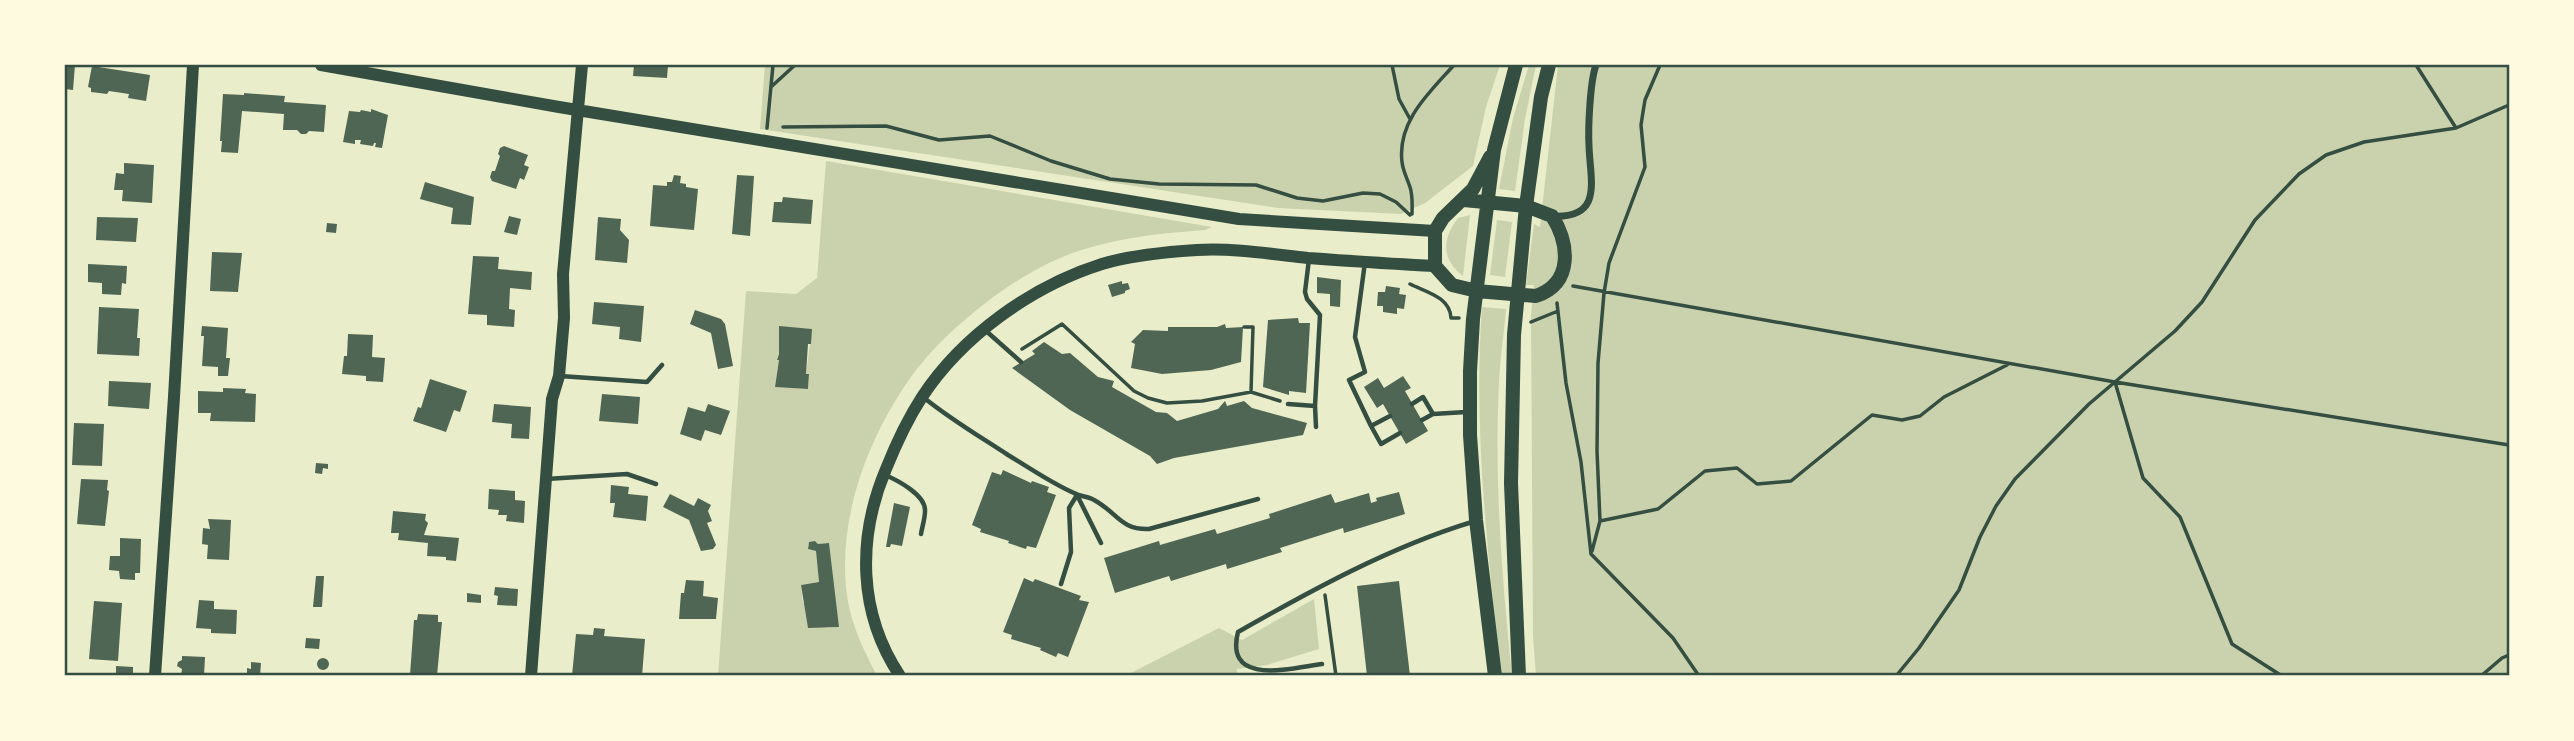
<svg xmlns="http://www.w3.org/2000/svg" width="2574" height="741" font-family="'Open Sans',sans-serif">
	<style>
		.green { fill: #cad2ad; fill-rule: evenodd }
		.building { fill: #4f6655 }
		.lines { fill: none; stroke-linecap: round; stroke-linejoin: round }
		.path { stroke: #344e41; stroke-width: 3.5 }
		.service { stroke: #344e41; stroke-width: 4.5 }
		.minor { stroke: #344e41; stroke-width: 7 }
		.tertiary { stroke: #344e41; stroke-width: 12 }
		.primary { stroke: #344e41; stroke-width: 14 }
		.neatline { fill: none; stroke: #344e41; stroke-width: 2.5 }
	</style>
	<rect width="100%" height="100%" fill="#e9edc9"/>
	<!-- green -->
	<path class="green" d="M765,65H1500L1486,107L1473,166L1425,203L1401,214L1278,208L760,129Z
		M1529,65H1536L1525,119L1515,191L1499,189L1513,118Z
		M1558,65H2509V676H1536L1533,636L1531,315L1534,285H1526L1534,224L1540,227Z
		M826,161L1212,227L1205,230C1151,234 1094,240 1045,265C999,288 941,335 911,377C866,440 835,525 848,602C853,629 865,652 877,676H718L746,291L796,294L817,278ZM779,327L812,329L806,374L809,375L808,389L775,387L779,360L777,359L779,354ZM815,541L818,544L829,543L838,627L825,628L822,602L803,603L801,585L819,582L816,551L808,549V544Z
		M1470,215L1463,276C1441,259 1442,239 1458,218Z
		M1497,220L1512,222L1505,277L1490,275Z
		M1482,307L1506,309C1504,334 1500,359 1499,383C1494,481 1502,579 1512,676H1501C1488,553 1473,431 1482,307Z
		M1314,599L1319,649L1267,665L1237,669V676H1125L1219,628L1242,640Z"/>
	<!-- building -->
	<path class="building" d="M65,65H75L73,90L65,89Z
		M634,65H668L667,78L633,76Z
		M92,66L150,75L146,101L128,98L129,94L109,91L107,94L91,92V88L88,87Z
		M244,93L285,96L284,102L326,105L324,132L309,131L306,134H301L297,130H283L284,114L242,111L238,153L221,152L222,141H220L223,94L244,95Z
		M371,109L388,115L382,148L375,147L376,143H374L373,146L360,144L361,140H355V144L343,142L349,111L360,112L361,110L371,112Z
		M504,146L528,155L524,165L529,167L524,180L520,178L516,189L492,181L490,177L492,171H495L500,156L498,154L500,148Z
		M124,163L154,165L152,203L122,201L123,190H114L116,173L124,174Z
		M674,175L681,176L680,183L686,184V187L698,189L694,230L650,226L653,185L667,186V182H672Z
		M737,175L754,176L750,236L732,234Z
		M425,182L474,197L471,225L451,224L453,208L420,199Z
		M783,197L813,200L811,224L772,222L774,202H782Z
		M509,216L521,219L517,235L504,232Z
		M97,217L138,218L136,242L96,240Z
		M598,217L621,219L620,230L629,240L627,263L595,260Z
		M327,223L337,224L336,233L326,232Z
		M212,252L242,253L238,292L210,291Z
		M473,256L499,257L498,269L532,272L531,290L510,288L509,309L515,310L514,327L487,325V315L468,314Z
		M88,264L127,266L126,284L122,283L121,295L102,294V283L88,282Z
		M1317,277L1341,280L1340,307L1330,306V294L1317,293Z
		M1122,281V284L1128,283L1130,289L1125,291V293L1112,297L1108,285Z
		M1386,286L1400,288L1399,294L1406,295L1404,309L1397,308V314L1383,312V306H1377L1378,292H1385Z
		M594,302L644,306L641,342L619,339L620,327L592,324Z
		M99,307L139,309L137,338H140L139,356L97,354Z
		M695,310L721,319L725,324L733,366L718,369L711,333L690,324Z
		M1298,318L1299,323H1310L1306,393L1289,391V395L1263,387L1268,320Z
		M1225,324L1226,328L1243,327L1241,362L1211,370L1162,374L1131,368L1135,344L1131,342L1143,330L1168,331V327H1217Z
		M202,326L228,328L226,358H230L228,376H218V367L202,366L204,336H201Z
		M779,326L812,329L811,344H808L806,374H809L808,389L775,387L779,360H777L779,354Z
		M348,334L373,335L372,357L385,358L383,382L366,381V376L342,374L344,356H347Z
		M1044,342L1062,354L1070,353L1098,377L1114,381L1112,387L1156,412L1167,413L1177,421L1218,409L1225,401L1227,406L1244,401L1252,408L1307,423L1303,435L1174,458L1157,464L1150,456L1070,410L1012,368L1035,354L1032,351Z
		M1403,376L1411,388L1405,391L1428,431L1406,444L1383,404L1377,408L1364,387L1378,378L1384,388Z
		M430,379L467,391L460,412L454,410L446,432L413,421L418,407L421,408Z
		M109,381L151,383L149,409L108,406Z
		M223,388L246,389L245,393L256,394L255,422L210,421L211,413H198V391L223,392Z
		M602,394L640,397L638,424L599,421Z
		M494,404L531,407L529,439L511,438L512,424L492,422Z
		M708,404L730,411L721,435L705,430L701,441L680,434L688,407L705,412Z
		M74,423L104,424L102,466L72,465Z
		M316,463L328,464V469L323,468L322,474L315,473Z
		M1003,470L1031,483L1032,481L1049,487L1047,492L1056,495L1036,548L1027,546L1026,549L1008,543L1009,541L980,532L981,529L972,525L992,472L1001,475Z
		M81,479L108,480L107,490L109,491L105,526L77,524Z
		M611,485L629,487L628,494L648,496L646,521L613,517L615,503H610Z
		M489,489L515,491V500L525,501L524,523L506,521L507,515H498L499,510L488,509Z
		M1399,492L1405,514L1344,533L1343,528L1280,548L1282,552L1227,569L1226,564L1171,581L1169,576L1115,593L1104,558L1159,541L1160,545L1215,529L1217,534L1270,518L1269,514L1331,494L1335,503L1369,493L1371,503L1377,501L1376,498Z
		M670,494L694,506L698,498L711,505L708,511L712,521L707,523L716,545L713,549L701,551L689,520L663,507Z
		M894,503L910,507L902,546L891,544L890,547H886L887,541Z
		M393,511L426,514L425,520L428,523L424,535L459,538L456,561L446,560V557L427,556L428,543L398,540L399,533H391Z
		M208,519L231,520L229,560L207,559L208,545L202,544L203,528L210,529Z
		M120,538L141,539L140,573H135V580L120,579L119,571L109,570L110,556H120Z
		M815,541L818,544L829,543L839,627L808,628L801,585L819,582L816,551L808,549L809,542Z
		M316,576H324L322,607H313Z
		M1024,578L1033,582L1035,579L1081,596L1079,600L1089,602L1068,657L1058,653L1056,657L1040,650L1041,648L1011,639L1012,635L1003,632Z
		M686,580L704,581L703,596L718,598L716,619H679L681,593H684Z
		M1399,581L1410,676H1367L1357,586Z
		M495,587L518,589L517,606L497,605L498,596L494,595Z
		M467,593L481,595V603L467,602Z
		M199,600L214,601V609L237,610L236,634L211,633V629L196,628Z
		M94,601L122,603L118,661L89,659Z
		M418,614L438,615V622H442L437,676L410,675L414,620H417Z
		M594,628L605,629L604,636L645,639L642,676H572L576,634L593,635Z
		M306,638L320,639L319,649L305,648Z
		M182,656L205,657L204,676H181L182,669L177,666L178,662L182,660Z
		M317 664a6 6 0 1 1 12 0a6 6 0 1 1-12 0Z
		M251,662L261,663L260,676L247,675V668L251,669Z
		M116,666L133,667V676H116Z"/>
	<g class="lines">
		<!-- path -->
		<path class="path" d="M1392,65L1399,99L1410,119
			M2416,65L2456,128
			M771,87L795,65
			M783,127L886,126L939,140L990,136L1051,161L1110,179L1159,184L1256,185L1297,198L1323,201L1363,193L1380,194L1396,202L1410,215
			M767,128L773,65
			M1412,214C1412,206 1413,196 1410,187C1407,178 1403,171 1402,162C1397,121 1430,92 1454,65
			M1410,284C1426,292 1450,297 1451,318H1459
			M1573,286L2115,382L2509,445
			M1557,303L1566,383L1581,462L1591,554L1673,638L1699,676
			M1531,322L1558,311
			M1244,327H1253L1251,392
			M1022,349L1062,324L1134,391L1148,398L1167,403L1202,401L1251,392L1280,401
			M2115,382L2143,478L2180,517L2232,644L2282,676
			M1600,521L1658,509L1705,471L1737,468L1757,484L1791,481L1872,415L1902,420L1920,416L1944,397L2007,365
			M1592,551L1600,521L1597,451L1598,363L1604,293L1609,263L1645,167L1641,125L1643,112L1645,100L1660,65
			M1325,595L1336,676
			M1896,676L1919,648L1959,590L1980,537L1996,506L2015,479L2089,404L2175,331L2202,302L2255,220L2299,174L2326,155L2364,142L2456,128L2509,105
			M2481,676L2502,658L2509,655"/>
		<!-- service -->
		<path class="service" d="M1309,259L1305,292L1307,299L1320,315L1315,406L1316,427
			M1365,262L1355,337L1365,372L1349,380L1371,426L1390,416
			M985,330L1021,362
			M560,376L647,382L662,365
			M923,397C950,419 979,436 1008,455C1030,468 1051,483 1074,493C1081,497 1088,496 1094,500C1117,512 1120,530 1149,529L1258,499
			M1288,404L1315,406
			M1412,404L1423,397L1433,414L1466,412
			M1422,420L1433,414
			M1371,426L1381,444L1400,433
			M885,475C897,480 926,495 925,511C925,519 922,527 921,534
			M546,479L627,474L656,484
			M1061,584L1071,552L1069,508L1077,495L1101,543
			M1322,664C1292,668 1224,687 1238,632C1312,590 1390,547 1472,522"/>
		<!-- minor -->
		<path class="minor" d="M1552,216C1604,219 1590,180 1589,146C1588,127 1590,82 1596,65"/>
		<!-- tertiary -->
		<path class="tertiary" d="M321,65L559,107L1239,219L1435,231
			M155,676L174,397L193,65
			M531,676L552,399L559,376L564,318L563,274L582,65
			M900,676C858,613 857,538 886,469C896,444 907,420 922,397C962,336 1032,286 1102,264C1131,255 1166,252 1197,250C1234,248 1271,254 1308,258C1350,261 1393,264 1435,266"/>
		<!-- primary -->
		<path class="primary" d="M1464,200L1526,206L1552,216C1569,243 1574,283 1536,296L1477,291L1452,285L1435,266V231L1443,218L1473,189L1490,157
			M1495,676L1476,520L1470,435V371L1473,319L1494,150L1516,65
			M1519,676L1511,483L1514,335L1526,206L1541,97L1549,65"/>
	</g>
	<!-- border -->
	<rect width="2574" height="741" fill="none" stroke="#fefae0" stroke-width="133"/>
	<rect x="66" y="66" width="2442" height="608" class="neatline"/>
</svg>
